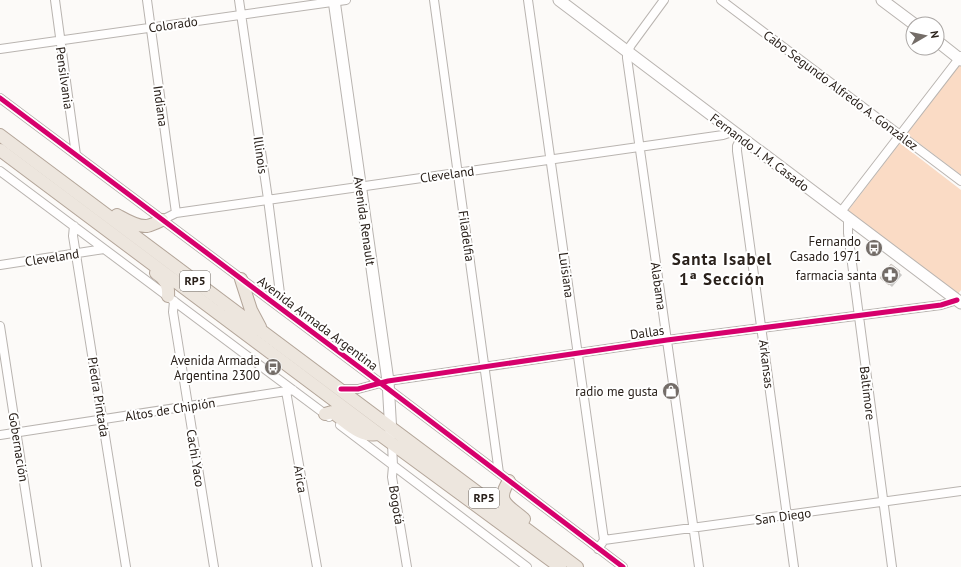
<svg xmlns="http://www.w3.org/2000/svg" width="961" height="567" font-family="'PT Sans',sans-serif">
	<style>
		.green { fill: #fadbc5 }
		.shadow { fill: #0003 }
		.building { fill: #ebe3de; stroke: #cac5c0 }
		.lines { fill: none; stroke-linecap: round; stroke-linejoin: round }
		.street-casing { stroke: #b9b4b0; stroke-width: 10 }
		.secondary-casing { stroke: #b9b4b0; stroke-width: 13 }
		.primary-casing { stroke: #b4a69a; stroke-width: 14 }
		.street { stroke: #fffefe; stroke-width: 8 }
		.secondary { stroke: #fffefe; stroke-width: 11 }
		.primary { stroke: #ede6de; stroke-width: 12 }
		.cycleway-casing { stroke: #fff; stroke-width: 8 }
		.cycleway { stroke: #d6006c; stroke-width: 5 }
		.labels { text-anchor: middle; stroke-width: 4; stroke-linejoin: round; paint-order: stroke }
		.shield { fill: #fff; stroke: #6a645f; stroke-width: 1 }
		.shield-label { font-size: 12px; font-weight: bold; fill: #2a211b }
		.street-label { font-size: 13px; fill: #2a211b; stroke: #fff }
		.poi-label { font-size: 13px; fill: #2a211b; stroke: #fff; text-anchor: end }
		.district-label { font-size: 17px; font-weight: bold; letter-spacing: 1px; fill: #2a211b; stroke: #fff }
	</style>
	<rect width="100%" height="100%" fill="#fcfaf8"/>
	<!-- green -->
	<path class="green" d="M961,63V175L907,134Z
		M900,143L961,190V290L956,297L847,212Z"/>
	<!-- shadow -->
	<path class="shadow" d="M899,272L902,275L892,287L885,281Z"/>
	<!-- building -->
	<path class="building" d="M891,264L900,271L889,285L880,278Z"/>
	<g class="lines">
		<!-- street casing -->
		<g class="street-casing">
			<path id="street" d="M55,0L76,155
				M147,0L176,213
				M239,0L268,199L282,309
				M434,0L499,473
				M528,0L604,540L598,549
				M664,0L631,45L627,52V58L699,567
				M721,0L961,181
				M0,49L346,0
				M0,98L379,382L623,567
				M741,138L737,146V151L794,567
				M0,171L329,417
				M840,213L961,56
				M848,219V233L892,567
				M162,220L176,213L723,135L729,133L731,131
				M74,226L73,236L126,567
				M0,265L104,249
				M174,301L173,312L214,567
				M0,326L37,567
				M341,389H358L388,381L667,340L941,305L957,300
				M286,391L317,567
				M340,425L527,567
				M0,435L293,390
				M392,443L393,466L392,477L407,567
				M604,540L961,491"/>
		</g>
		<!-- secondary casing -->
		<g class="secondary-casing">
			<path id="secondary" d="M334,0L388,381L391,434
				M559,0L961,303
				M882,0L914,24
				M937,41L961,60"/>
		</g>
		<!-- primary casing -->
		<g class="primary-casing">
			<path id="primary" d="M0,135L577,567
				M0,150L379,434L560,567
				M117,215C126,220 137,227 147,226C152,225 158,222 162,220
				M156,273C165,279 169,285 168,296
				M241,279L251,310L260,327
				M325,414L332,412C347,422 360,438 379,434
				M509,481C495,502 508,505 524,519"/>
		</g>
		<!-- street -->
		<use href="#street" class="street"/>
		<!-- secondary -->
		<use href="#secondary" class="secondary"/>
		<!-- primary -->
		<use href="#primary" class="primary"/>
		<!-- cycleway casing -->
		<g class="cycleway-casing">
			<path id="cycleway" d="M0,98L379,382L623,567
				M341,389H358L388,381L667,340L941,305L957,300"/>
		</g>
		<!-- cycleway -->
		<use href="#cycleway" class="cycleway"/>
	</g>
	<!-- icons -->
	<defs>
		<g id="bus-disc" transform="scale(0.9)"><circle r="9.5" fill="#746d68" stroke="#fff"/><path d="M-5-6H5V4H4V6H2V4H-2V6H-4V4H-5ZM-3.5-4V0h7V-4ZM-3.5 1.2v1.5H-2V1.2ZM2 1.2v1.5H3.5V1.2Z" fill="#fff"/></g>
		<g id="pharmacy-disc" transform="scale(0.9)"><circle r="9.5" fill="#746d68" stroke="#fff"/><path d="M-2-6h4v4h4v4h-4v4h-4v-4h-4v-4h4Z" fill="#fff"/></g>
		<g id="shop-disc" transform="scale(0.9)"><circle r="9.5" fill="#746d68" stroke="#fff"/><path d="M-5-2.5h2.3a2.7 3.5 0 0 1 5.4 0H5L5.5 6h-11ZM-1.5-2.5h3a1.5 2.3 0 0 0-3 0Z" fill="#fff"/></g>
	</defs>
	<g fill-rule="evenodd">
		<use href="#bus-disc" x="874" y="248"/>
		<use href="#pharmacy-disc" x="890" y="275"/>
		<use href="#bus-disc" x="273" y="367"/>
		<use href="#shop-disc" x="671" y="391"/>
	</g>
	<g class="labels">
		<!-- shield labels -->
		<g class="shield">
			<rect x="180" y="271" width="30" height="20" rx="3"/>
			<rect x="469" y="488" width="30" height="20" rx="3"/>
		</g>
		<g class="shield-label">
			<text x="195" y="285">RP5</text>
			<text x="484" y="502">RP5</text>
		</g>
		<!-- street labels -->
		<g class="street-label">
			<text transform="translate(173 24) rotate(-8)" y="5">Colorado</text>
			<text transform="translate(65 78) rotate(82)" y="5">Pensilvania</text>
			<text transform="translate(841 90) rotate(37)" y="5">Cabo Segundo Alfredo A. González</text>
			<text transform="translate(161 106) rotate(82)" y="5">Indiana</text>
			<text transform="translate(760 152) rotate(37)" y="5">Fernando J. M. Casado</text>
			<text transform="translate(261 155) rotate(82)" y="5">Illinois</text>
			<text transform="translate(447 174) rotate(-8)" y="5">Cleveland</text>
			<text transform="translate(365 221) rotate(82)" y="5">Avenida Renault</text>
			<text transform="translate(467 236) rotate(82)" y="5">Filadelfia</text>
			<text transform="translate(52 257) rotate(-9)" y="5">Cleveland</text>
			<text transform="translate(567 275) rotate(82)" y="5">Luisiana</text>
			<text transform="translate(659 286) rotate(82)" y="5">Alabama</text>
			<text transform="translate(318 323) rotate(37)" y="5">Avenida Armada Argentina</text>
			<text transform="translate(647 332) rotate(-8)" y="5">Dallas</text>
			<text transform="translate(767 364) rotate(83)" y="5">Arkansas</text>
			<text transform="translate(868 393) rotate(83)" y="5">Baltimore</text>
			<text transform="translate(99 397) rotate(81)" y="5">Piedra Pintada</text>
			<text transform="translate(170 409) rotate(-9)" y="5">Altos de Chipión</text>
			<text transform="translate(19 447) rotate(81)" y="5">Gobernación</text>
			<text transform="translate(196 458) rotate(81)" y="5">Cachi Yaco</text>
			<text transform="translate(301 479) rotate(80)" y="5">Arica</text>
			<text transform="translate(397 505) rotate(81)" y="5">Bogotá</text>
			<text transform="translate(783 516) rotate(-8)" y="5">San Diego</text>
		</g>
		<!-- poi labels -->
		<g class="poi-label">
			<text x="861" y="246">Fernando<tspan x="861" dy="15">Casado 1971</tspan></text>
			<text x="877" y="280">farmacia santa</text>
			<text x="260" y="365">Avenida Armada<tspan x="260" dy="15">Argentina 2300</tspan></text>
			<text x="658" y="396">radio me gusta</text>
		</g>
		<!-- district labels -->
		<g class="district-label">
			<text x="722" y="265">Santa Isabel<tspan x="722" dy="20">1ª Sección</tspan></text>
		</g>
	</g>
	<!-- north arrow -->
	<g transform="translate(925 36) rotate(81)"><circle r="19" fill="#ffffff" stroke="#aaa6a4"/>
	<path d="M0-3L7 15L0 10L-7 15Z" fill="#746d68"/>
	<text y="-6" font-size="11" font-weight="bold" text-anchor="middle" fill="#2a211b">N</text>
	</g>
</svg>
